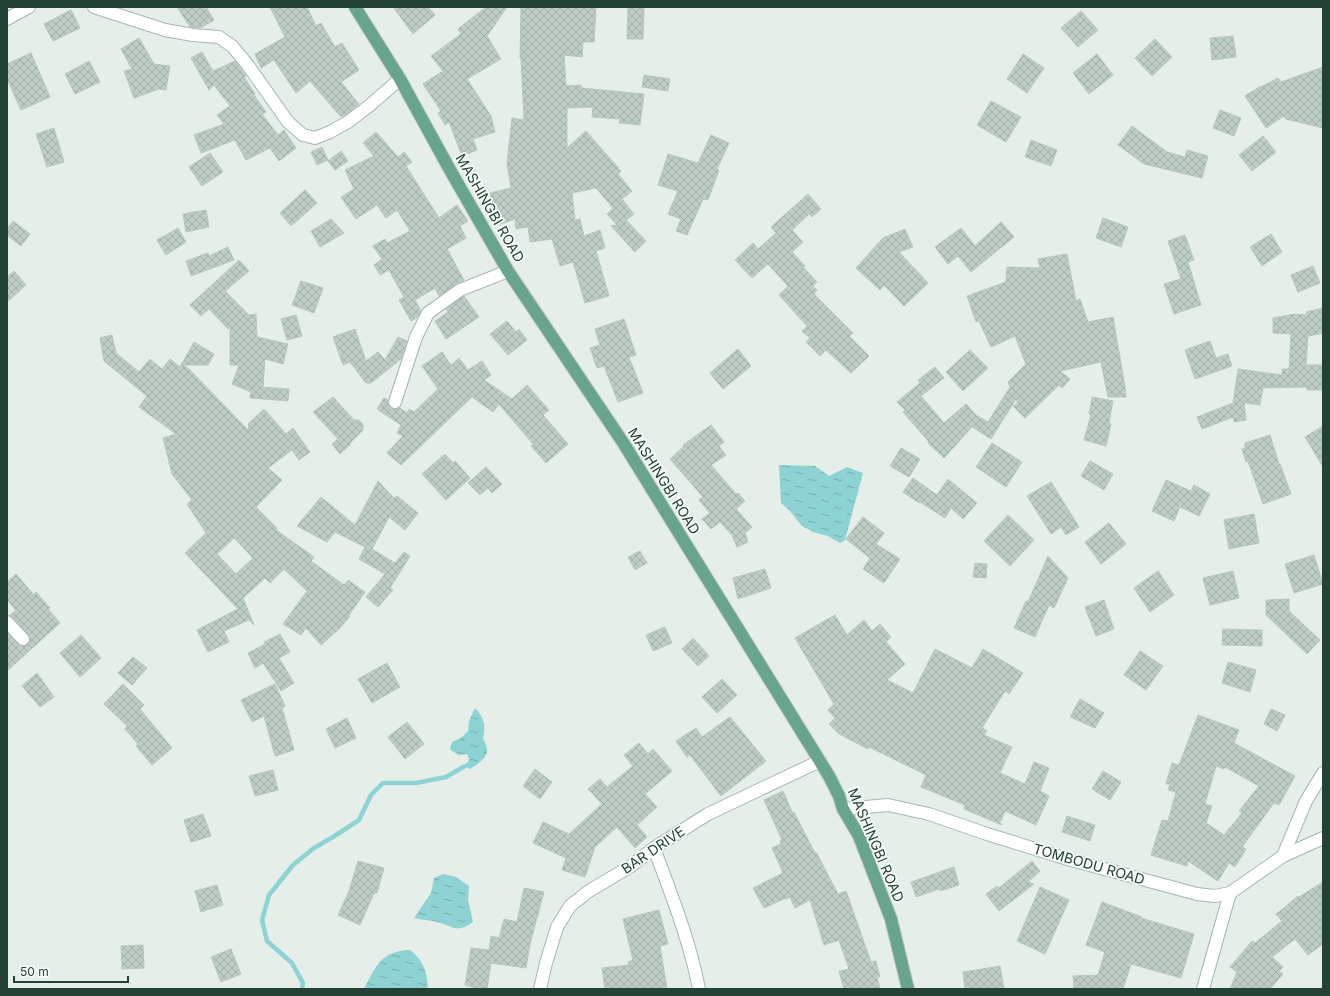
<svg xmlns="http://www.w3.org/2000/svg" width="1330" height="996" font-family="Inter,sans-serif">
	<style>
		.water { fill: url(#water-ripples) }
		.lines { fill: none; stroke-linecap: round; stroke-linejoin: round }
		.stream { stroke: #8dd3d3; stroke-width: 4.5 }
		.building { fill: url(#building-cross-hatch); stroke: #b7c8bf; fill-rule: evenodd }
		.street-casing { stroke: #a7b7af; stroke-width: 14 }
		.secondary-casing { stroke: #a3baaf; stroke-width: 14 }
		.primary-casing { stroke: #c2cac6; stroke-width: 14 }
		.street { stroke: #fff; stroke-width: 12 }
		.secondary { stroke: #fff; stroke-width: 12 }
		.primary { stroke: #69a48d; stroke-width: 12 }
		.labels { text-anchor: middle; stroke-width: 3.5; stroke-linejoin: round; paint-order: stroke }
		.street-label { font-size: 14px; fill: #244135; stroke: #f6fbf8 }
	</style>
	<defs>
		<pattern id="water-ripples" width="26" height="14" patternUnits="userSpaceOnUse"><rect width="26" height="14" fill="#8dd3d3"/><path d="M2 4q2-2 4 0t4 0M15 11q2-2 4 0t4 0" fill="none" stroke="#73adac"/></pattern>
		<pattern id="building-cross-hatch" width="8" height="8" patternUnits="userSpaceOnUse"><rect width="8" height="8" fill="#bdccc4"/><path d="M0 0l8 8M0 8l8-8" fill="none" stroke="#a2b0a9"/></pattern>
	</defs>
	<rect width="100%" height="100%" fill="#e5eee9"/>
	<!-- water -->
	<path class="water" d="M779,465L815,466L829,476L847,467L863,473L845,540L840,543L828,536L813,532L802,526L789,510L781,503Z
		M475,708C484,717 486,727 483,739C493,755 483,760 470,769L465,766L469,760L467,754L458,755L450,749L452,742L461,738L468,731L469,721Z
		M443,874L456,877L469,886L468,900L473,922C457,934 453,926 437,922C430,920 422,920 414,918L431,893L434,878Z
		M410,950C424,961 427,972 428,989H364C376,966 381,951 410,950Z"/>
	<g class="lines">
		<!-- stream -->
		<path class="stream" d="M302,989L303,983L292,963L267,941L262,920L269,895L293,865L314,848L333,837L359,820L371,795L383,783H416L446,777L465,766"/>
	</g>
	<!-- building -->
	<path class="building" d="M177,7H206L214,20L200,28L190,27Z
		M270,7H307L316,26L321,23L335,47L342,43L359,70L341,82L359,104L344,116H340L310,81L296,93L274,60L261,68L255,54L285,37Z
		M393,7H428L435,15L413,34Z
		M486,7H507L487,36L501,59L467,79L491,116L495,132L473,139L477,150L462,156L449,122L445,125L438,113L441,111L423,84L443,71L431,56L461,34L458,29Z
		M521,7H596L594,42H583L582,57L564,55L566,86L581,85V88L644,94L640,125L619,123L620,119L592,117L593,107L567,108V148L586,131L621,171L618,174L632,191L622,199L634,214L624,222L627,221L646,241L635,252L611,226L617,225L607,214L613,208L596,188L572,193L575,220L580,219L584,236L600,230L605,248L596,251L609,296L585,303L573,262L560,266L552,239L530,242L528,227L516,229L515,219L495,226L491,212L494,211L490,193L511,188L507,164L512,118L524,120L521,58H520Z
		M628,7H644L643,39H627Z
		M71,10L80,28L53,41L44,24Z
		M1081,11L1098,30L1078,47L1061,28Z
		M1233,36L1236,57L1212,60L1210,38Z
		M139,38L154,64L170,66L166,90L159,89L134,98L124,71L132,69L121,49Z
		M1155,39L1172,57L1152,76L1135,58Z
		M202,52L213,71L235,61L246,76L244,77L255,94L254,95L266,112L262,114L278,135L284,130L296,148L279,161L270,148L246,160L235,140L201,153L194,135L224,124L217,115L230,106L214,85L209,90L191,58Z
		M31,53L50,97L21,110L7,79V64Z
		M1023,54L1044,68L1027,93L1007,79Z
		M1097,54L1113,75L1089,94L1073,73Z
		M89,61L100,82L75,94L65,74Z
		M1323,67V128L1286,119L1284,116L1266,128L1245,96L1261,86V87L1278,78L1281,82Z
		M644,75L670,79L668,91L642,87Z
		M991,101L1021,117L1006,142L977,125Z
		M1220,110L1241,118L1234,136L1213,128Z
		M1132,126L1167,152L1185,157L1187,150L1208,156L1202,178L1144,164L1118,145Z
		M54,128L64,162L47,167L36,134Z
		M376,132L398,157L404,152L412,162L406,166L439,218L457,205L468,221L460,226L466,238L447,249L464,280L456,284L439,296L435,288L415,300L421,311L418,317L411,321L399,300L404,297L389,270L380,275L374,265L382,259L373,246L385,239L387,243L410,231L397,210L386,218L377,205L356,219L341,197L354,189L345,170L374,156L363,143Z
		M711,135L729,143L717,169L719,170L708,200L703,199L687,235L676,231L681,219L668,214L678,191L658,185L668,154L698,163Z
		M1263,136L1276,152L1252,171L1239,155Z
		M1031,140L1057,150L1051,166L1025,157Z
		M322,147L328,160L317,165L311,152Z
		M341,151L348,161L335,170L328,161Z
		M210,153L223,172L202,186L189,167Z
		M305,190L317,203L291,226L280,213Z
		M808,194L821,209L812,217L809,214L792,230L803,242L792,252L805,266L803,267L817,282L813,286L817,290L814,294L853,333L849,336L869,356L851,373L826,350L820,356L806,342L810,338L802,331L807,326L779,295L788,286L768,264L752,278L735,260L753,243L758,249L776,233L771,227Z
		M206,210L209,227L186,232L183,214Z
		M1103,218L1128,227L1121,247L1096,238Z
		M331,219L344,233L320,247L311,231Z
		M13,221L30,234L21,246L7,235V229Z
		M1001,222L1014,237L971,272L958,256L948,264L935,247L961,228L975,246Z
		M178,228L186,242L166,255L157,240Z
		M905,229L913,247L899,252L928,283L904,306L884,285L880,290L856,268L883,238Z
		M1271,234L1282,252L1262,266L1250,247Z
		M1185,235L1194,260L1188,262L1201,305L1174,314L1164,284L1181,279L1168,241Z
		M228,247L234,260L191,276L186,261L208,253L209,256Z
		M1067,254L1076,301L1080,299L1088,322L1113,317L1125,387L1126,397H1108L1101,362L1060,371L1070,379L1062,388L1059,385L1025,418L1013,406L1018,403L1016,399L991,439L972,427L944,458L928,443L929,442L903,412L905,410L897,402L920,383L918,380L935,367L944,378L921,396L944,423L966,404L976,415L988,422L1010,387L1008,382L1026,364L1015,336L991,347L979,321L976,322L967,296L1006,282L1007,267L1040,268L1038,259Z
		M239,260L249,271L225,291L249,315L256,314L257,337L288,344L283,364L265,359L263,387L289,389L288,401L250,398L251,392L232,384L239,365H230V326L228,329L209,309L201,316L190,305Z
		M1313,266L1320,283L1298,292L1291,275Z
		M14,271L26,285L7,302V277Z
		M301,281L323,288L314,313L292,305Z
		M464,296L479,317L446,339L435,321L448,312L446,309Z
		M1323,308V333L1308,336L1306,365H1323V390H1307V387L1263,388L1260,405L1244,403L1246,420L1234,422L1233,417L1202,429L1197,417L1233,403L1238,369L1282,375V369H1289L1291,334L1273,333V318L1294,314L1308,315L1306,312Z
		M296,315L302,336L287,340L281,319Z
		M624,319L636,355L629,357L643,393L618,402L604,366L597,368L590,348L600,345L595,329Z
		M507,321L516,332L519,329L527,340L508,355L490,334Z
		M355,329L366,361L378,352L385,360L398,337L407,341L401,359L371,383H366L350,362L343,365L333,337Z
		M112,335L116,353L139,372L150,359L162,369L170,359L180,367L194,342L214,354L208,365H183L189,369L248,430L249,423L264,409L286,434L293,428L310,452L299,460L292,450L268,468L282,480L256,507L277,528L276,530L314,557L311,561L344,585L348,580L365,592L349,615L350,616L340,628L321,645L306,628L301,635L283,624L307,591L284,569L270,583L265,578L243,598L254,625L249,620L224,631L229,642L208,652L197,630L238,609L185,553L206,533L187,504L192,500L172,474L163,438L176,434L139,407L147,396L104,361L100,338ZM234,538L253,558L236,574L217,554Z
		M1210,341L1216,358L1228,354L1232,366L1195,379L1185,350Z
		M738,349L751,366L723,389L710,373Z
		M970,350L988,368L963,391L946,372Z
		M442,352L451,365L459,358L468,370L482,361L491,375L484,380L512,399L527,385L549,410L543,415L568,444L546,463L531,446L533,444L499,404L493,412L472,397L401,465L387,453L403,436L397,433L401,425L377,409L384,398L388,400V404L392,409H396L400,408L407,413L409,409L414,412L438,389L422,366Z
		M333,397L354,420H359L363,425V430L350,443L351,444L340,454L332,444L338,439L313,412Z
		M1092,397L1113,401L1109,423L1111,424L1106,446L1084,440L1091,415L1089,414Z
		M711,425L724,442L719,446L726,455L711,465L736,494L738,493L745,501L736,509L752,527L745,533L748,542L737,547L732,535L720,522L711,529L702,519L710,513L699,500L703,497L670,459L684,446L683,445Z
		M1323,426V467L1305,437Z
		M1270,435L1279,464H1280L1291,494L1263,504L1248,461L1246,462L1242,449L1245,448V443Z
		M992,443L1022,462L1006,487L976,467Z
		M901,448L920,459L909,477L890,466Z
		M445,454L453,463L455,461L470,478L446,500L422,474Z
		M1090,461L1113,474L1104,490L1081,476Z
		M486,467L502,484L492,493L488,488L480,495L468,483Z
		M913,478L937,495L948,479L977,503L963,519L951,508L945,518L920,502L919,503L903,492Z
		M1166,480L1191,491L1194,485L1210,494L1199,516L1180,507L1174,521L1152,511Z
		M378,481L394,498L397,496L418,513L405,530L389,517L372,549L395,563L404,552L410,556L390,588L393,590L378,607L366,597L385,574L359,559L365,547L335,532L327,542L297,526L321,497L355,525Z
		M1051,482L1079,527L1066,535L1061,527L1051,534L1027,496Z
		M1254,514L1259,543L1229,549L1224,520Z
		M1008,515L1034,540L1010,566L984,541Z
		M863,517L884,533L876,544L900,559L884,583L863,569L870,558L846,539Z
		M1109,523L1126,544L1101,564L1085,542Z
		M640,551L647,563L635,570L628,557Z
		M1314,555L1323,584L1294,593L1285,564Z
		M1048,556L1068,578L1054,608L1049,605L1035,637L1014,628L1026,601L1028,602Z
		M975,563L987,564L986,578L973,577Z
		M765,569L771,588L738,599L733,578Z
		M1158,571L1174,595L1150,612L1134,588Z
		M1233,571L1239,598L1210,605L1203,578Z
		M16,574L34,595L36,592L50,608L48,609L60,623L7,671V633L20,646H25L28,644L30,641L28,634L10,615L16,610L7,600V582Z
		M1289,599V611L1320,640L1307,654L1266,615V600Z
		M1104,600L1114,629L1096,636L1085,607Z
		M835,615L847,635L864,620L872,631L880,624L891,637L886,642L905,664L887,680L913,693L935,649L972,668L983,649L1023,673L1009,694L1005,691L982,728L987,731L984,735L1012,747L1000,773L1025,784L1034,762L1049,768L1040,791L1049,796L1036,825L1005,811L1001,821L998,820L1002,825L964,809L965,805L921,787L926,775L869,747L868,749L839,734L829,724L835,718L828,710L834,704L795,638Z
		M665,627L672,643L653,651L646,635Z
		M1223,629L1262,630V646L1222,645Z
		M280,634L290,652L279,658L294,683L281,691L263,663L255,668L248,653L265,644L264,642Z
		M81,635L101,658L80,677L60,653Z
		M693,638L709,656L698,666L682,649Z
		M1140,651L1163,666L1146,690L1124,675Z
		M133,657L147,668L132,685L118,673Z
		M1228,662L1256,670L1250,692L1222,683Z
		M387,663L400,687L372,703L358,679Z
		M37,673L54,697L40,707L22,686Z
		M722,679L737,695L717,713L702,697Z
		M123,684L144,705L140,709L172,748L152,765L136,746L138,744L125,729L127,726L104,704Z
		M275,684L285,706L282,708L294,750L275,756L264,716L252,722L241,700Z
		M1080,699L1104,713L1095,728L1070,717Z
		M1271,709L1285,715L1277,731L1264,724Z
		M1198,715L1239,730L1234,743L1295,776L1279,805L1274,803L1242,847L1246,849L1235,867L1229,863L1218,881L1188,861L1187,866L1151,855L1162,820L1168,821L1176,792L1168,790L1170,784H1166L1172,763L1179,765ZM1216,766L1224,769L1225,767L1259,786L1239,811L1242,813L1224,835L1206,823L1212,806L1205,804Z
		M730,717L766,761L721,796L690,755L687,757L676,741L696,728L702,737Z
		M347,718L356,738L335,748L326,729Z
		M407,722L424,744L405,759L388,737Z
		M639,743L648,754L653,749L672,771L645,794L657,807L637,825L647,837L635,848L617,827L595,847L585,877L562,870L566,858L533,843L543,822L569,834L602,804L588,789L600,779L607,787L633,766L624,755Z
		M535,769L552,782L540,799L523,786Z
		M273,770L278,790L255,796L249,776Z
		M1103,771L1121,782L1110,800L1092,789Z
		M783,791L792,812H794L815,853L816,852L838,894L846,891L871,962L876,961L880,977H877L880,989H844L839,971L849,969L839,940L824,945L810,900L795,908L790,897L786,899V898L764,908L753,888L783,873L772,848L781,844L780,841L782,840L764,800Z
		M203,814L211,836L191,842L184,820Z
		M1067,816L1095,825L1090,841L1062,832Z
		M358,861L384,868L377,893H374L360,925L338,915L349,891Z
		M1032,861L1040,871L1028,882L1034,884L999,911L986,894L997,886L999,888Z
		M954,867L959,885L940,891L939,889L916,897L911,882Z
		M1323,882V944L1308,955L1295,939L1272,957L1283,967L1279,971L1283,974L1270,989H1230L1237,972L1230,967L1252,941L1255,943L1282,921L1276,914L1285,907L1298,896L1299,897Z
		M217,885L223,905L201,912L195,891Z
		M1040,887L1069,900L1045,954L1017,941Z
		M524,888L544,892L530,944L526,968L491,963L487,989H480L465,985L471,948L489,950L491,936L499,938L504,919L517,922Z
		M1102,902L1142,917L1141,918L1194,934L1181,978L1131,964L1123,989H1074L1073,976L1098,975L1105,952L1086,945Z
		M659,910L668,944L660,946L667,989H605L602,968L629,965L628,962L633,960L623,919Z
		M143,945L144,968L122,969L121,946Z
		M231,949L241,974L221,982L211,957Z
		M1000,966L1004,989H965L963,972Z"/>
	<g class="lines">
		<!-- street casing -->
		<g class="street-casing">
			<path id="street" d="M94,7L165,30L193,35L219,37L232,46L247,64L288,122L303,135L315,138L330,132L348,122L369,106L400,79
				M7,19L29,7
				M395,402L416,337L428,313L460,290L508,271
				M7,622L23,639
				M654,848C671,894 690,941 699,989
				M1283,856L1306,801L1323,773
				M540,989L546,963L557,927L570,906L589,891L631,866L654,848L708,814L820,761
				M1203,989L1230,893"/>
		</g>
		<!-- secondary casing -->
		<g class="secondary-casing">
			<path id="secondary" d="M843,809L888,805L929,814L987,834L1071,860L1197,894L1215,896L1230,893L1283,856L1323,838"/>
		</g>
		<!-- primary casing -->
		<g class="primary-casing">
			<path id="primary" d="M355,7L400,79L450,170L508,271L624,444L829,776L839,796L843,809L859,836L891,919L908,989"/>
		</g>
		<!-- street -->
		<use href="#street" class="street"/>
		<!-- secondary -->
		<use href="#secondary" class="secondary"/>
		<!-- primary -->
		<use href="#primary" class="primary"/>
	</g>
	<g class="labels">
		<!-- street labels -->
		<g class="street-label">
			<text transform="translate(490 208) rotate(60)" y="5">MASHINGBI ROAD</text>
			<text transform="translate(664 481) rotate(58)" y="5">MASHINGBI ROAD</text>
			<text transform="translate(876 845) rotate(67)" y="5">MASHINGBI ROAD</text>
			<text transform="translate(653 850) rotate(-34)" y="5">BAR DRIVE</text>
			<text transform="translate(1089 864) rotate(16)" y="5">TOMBODU ROAD</text>
		</g>
	</g>
	<!-- border -->
	<rect width="1330" height="996" fill="none" stroke="#244135" stroke-width="16"/>
	<!-- scale -->
	<path d="M14 976v6h114v-6" fill="none" stroke="#244135" stroke-width="2"/>
	<text x="20" y="976" font-size="12" fill="#244135" stroke="#f6fbf8" stroke-width="3" paint-order="stroke">50 m</text>
</svg>
